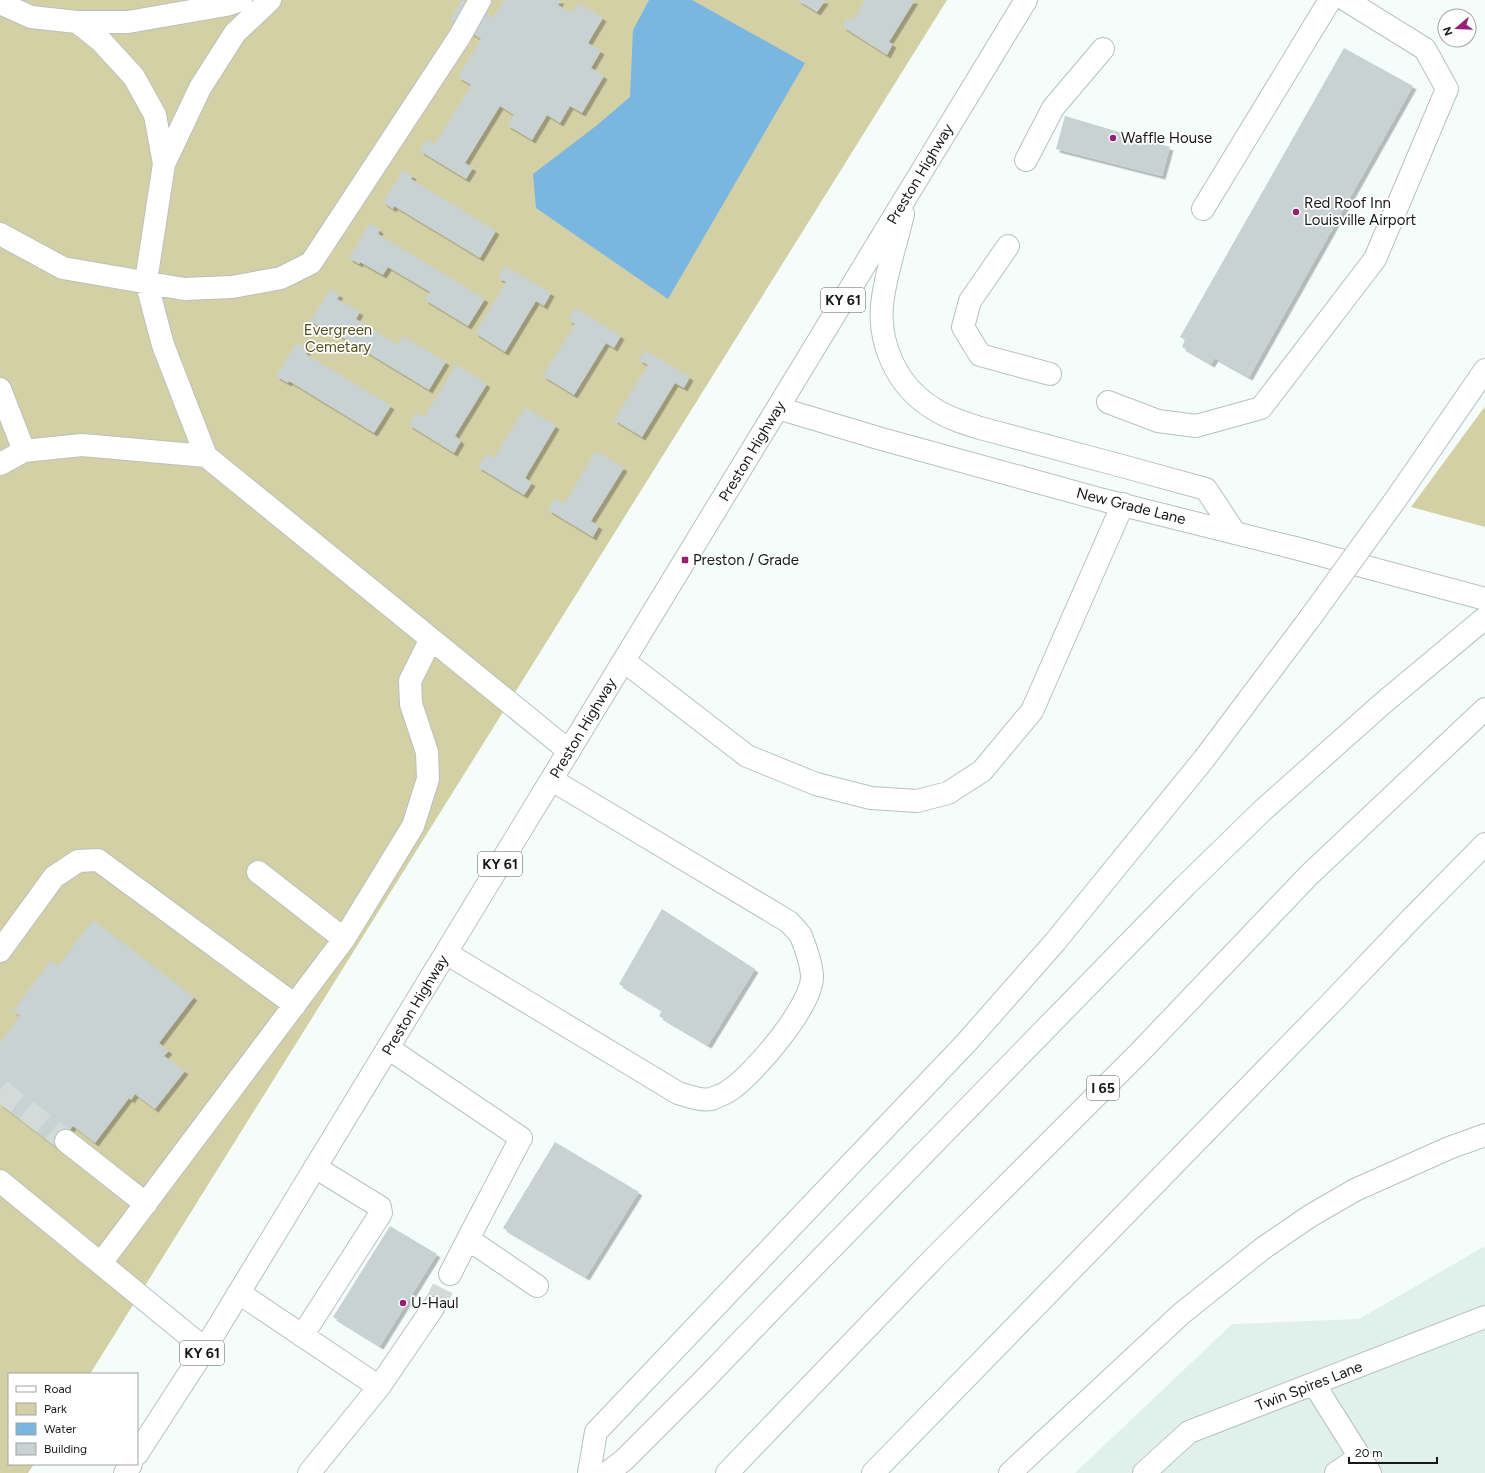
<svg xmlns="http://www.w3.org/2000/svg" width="1485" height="1473" font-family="Figtree,sans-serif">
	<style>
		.built { fill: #e0f1eb }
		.green { fill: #d4d0a5 }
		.water { fill: #79b6e0 }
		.building { fill: #c8d2d3; filter: url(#shadow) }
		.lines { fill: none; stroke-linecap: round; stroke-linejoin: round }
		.minor-tunnel { stroke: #d3dbd8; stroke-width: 22; stroke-dasharray: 22 11; stroke-linecap: butt }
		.minor-casing { stroke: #b9c1be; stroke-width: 24 }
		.major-casing { stroke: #b9c1be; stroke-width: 24 }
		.highway-casing { stroke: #b9c1be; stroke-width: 24 }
		.minor { stroke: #fff; stroke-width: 22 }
		.major { stroke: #fff; stroke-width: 22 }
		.highway { stroke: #fff; stroke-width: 22 }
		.highway-bridge-casing { stroke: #b9c1be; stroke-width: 24; stroke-linecap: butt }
		.highway-bridge { stroke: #fff; stroke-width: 22 }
		.poi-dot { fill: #991d75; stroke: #fff; stroke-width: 1.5 }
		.labels { text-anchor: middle; stroke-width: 3.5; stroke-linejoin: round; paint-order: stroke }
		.shield { fill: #fff; stroke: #5b5d5d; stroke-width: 1 }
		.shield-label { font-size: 14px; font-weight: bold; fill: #151817 }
		.poi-label { font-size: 15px; fill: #151817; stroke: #fff; text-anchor: start }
		.street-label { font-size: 15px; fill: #151817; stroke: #fff }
		.park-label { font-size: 15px; fill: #544e1b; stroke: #fff }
	</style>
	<defs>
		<filter id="shadow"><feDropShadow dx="3.5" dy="3.5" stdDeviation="0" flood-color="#0004"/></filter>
	</defs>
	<rect width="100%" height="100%" fill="#f4fdfa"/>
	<!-- built -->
	<path class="built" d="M1485,1246V1473H1075L1232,1324L1359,1319Z"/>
	<!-- green -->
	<path class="green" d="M0,0H947L90,1374H9V1464H34L28,1473H0Z
		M1485,407V527L1411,507L1483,409Z"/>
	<!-- water -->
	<path class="water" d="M649,0H692L805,63L668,299L536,208L533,174L596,126L630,97L633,30Z"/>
	<!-- building -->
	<path class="building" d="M462,0L493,18L504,0H561L558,5L572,13L579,3L603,18L588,43L601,51L591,68L604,76L582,113L570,106L560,123L547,115L532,140L507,125L514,115L500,106L465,163L473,168L466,179L420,151L427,139L435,144L471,85L458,77L481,39L450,20Z
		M797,0H824L825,1L817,12Z
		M865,0H915L889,42L893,44L887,55L843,27L848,18L853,21Z
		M1344,48L1413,86L1249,377L1215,358L1211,364L1182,347L1185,340L1180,337Z
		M1065,116L1170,147L1162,176L1056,149Z
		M403,170L413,176L411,179L496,231L480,258L394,206L393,209L383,202Z
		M370,223L380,230L378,234L485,299L468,326L425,300L430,292L388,267L383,275L360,262L359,264L349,258Z
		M505,266L551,293L544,306L536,301L505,352L475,333L506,282L498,278Z
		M330,289L340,295L337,299L360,312L356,319L398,345L403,336L446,362L429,390L322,325L320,327L310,321Z
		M575,308L621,336L614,348L606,343L574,395L543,376L575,324L568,320Z
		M297,342L308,349L306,354L391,406L374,433L289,381L288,383L276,376Z
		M645,350L690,377L684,388L675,383L642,437L614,420L648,365L639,360Z
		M456,364L487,384L455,436L461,441L454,453L409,425L416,413L424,417Z
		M525,407L556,426L525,478L532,483L524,495L478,467L486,454L494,458Z
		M596,451L624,468L591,521L599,526L593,537L548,510L555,498L564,504Z
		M662,909L755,969L708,1045L659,1016L662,1010L619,984Z
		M93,920L194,997L159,1043L169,1051L164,1056L185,1071L155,1109L135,1094L131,1100L129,1098L95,1143L73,1126L56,1147L0,1104V1043L20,1016L13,1011L51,960L58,966Z
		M555,1142L639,1192L586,1277L503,1228Z
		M390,1226L437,1254L380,1346L333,1317Z"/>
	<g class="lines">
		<!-- minor-tunnel -->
		<path class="minor-tunnel" d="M0,1090L66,1141
			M433,1308L450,1274"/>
		<!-- minor casing -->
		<g class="minor-casing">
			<path id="minor" d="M270,0L235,33L200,88L164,164L146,281L163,345L206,456L569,751
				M0,3L31,17L77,22H128L226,5L241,0
				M77,22L102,42L134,77L155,115L164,164
				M1026,160L1053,108L1103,49
				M1203,209L1330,0
				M0,234L63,268L184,289L232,287L281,278L311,263L460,36L480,0
				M1008,246L970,301L963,327L980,355L1050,374
				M0,389L24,451
				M1108,402L1158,421L1196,426L1261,408L1375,259L1447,89L1425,49L1346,0
				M0,464L24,451L82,445L206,456
				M624,661L747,756L816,784L871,798L917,801L948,793L982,771L1032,711L1123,504
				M258,872L344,939
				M0,951L54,877L78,861L98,860L295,1005
				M446,953L678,1093C688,1096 700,1101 711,1099C716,1097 725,1094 730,1090C754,1074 814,1004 812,975C811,964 805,946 801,936C798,931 793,927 789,922L552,780
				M388,1048L521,1138L468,1239L537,1286
				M66,1141L146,1204
				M0,1181L205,1349
				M101,1263L344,939L413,826L428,779L427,752L411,704L410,681L431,639
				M450,1274L468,1239
				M239,1293L379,1387L433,1308
				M302,1336L381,1213L380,1207L315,1167
				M1314,1384L1370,1473
				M309,1473L379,1387
				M1144,1473L1189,1432L1485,1317
				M1336,1473L1360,1457"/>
		</g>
		<!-- major casing -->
		<g class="major-casing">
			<path id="major" d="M903,214C897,240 887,270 883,297C876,341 896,386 934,409C948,418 964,423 980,428L1122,466L1206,489L1235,533
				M778,408L878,438L1103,500L1299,549L1485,599
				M137,1454L201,1355L1026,0
				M125,1473L131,1464"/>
		</g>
		<!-- highway casing -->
		<g class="highway-casing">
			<path id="highway" d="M1396,499L1485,370
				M589,1473L596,1432L966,1043L1055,942L1204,759L1310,618
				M607,1473L624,1460L704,1380L775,1306L1185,886L1263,810L1382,704L1485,618
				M727,1473L935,1257L1140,1052L1309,875L1485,709
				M873,1473L1330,1004L1412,918L1485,844
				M1010,1473L1181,1314L1262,1249L1310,1216L1355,1190L1449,1148L1485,1135"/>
		</g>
		<!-- minor -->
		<use href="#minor" class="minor"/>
		<!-- major -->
		<use href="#major" class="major"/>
		<!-- highway -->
		<use href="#highway" class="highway"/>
		<!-- highway-bridge casing -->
		<g class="highway-bridge-casing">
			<path id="highway-bridge" d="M1310,618L1396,499"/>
		</g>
		<!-- highway-bridge -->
		<use href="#highway-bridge" class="highway-bridge"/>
	</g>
	<!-- markers -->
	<g class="poi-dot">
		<circle cx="1113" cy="138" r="4"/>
		<circle cx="1296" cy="212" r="4"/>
		<rect x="681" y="556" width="8" height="8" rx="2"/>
		<circle cx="403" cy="1303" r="4"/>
	</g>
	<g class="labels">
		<!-- shield labels -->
		<g class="shield">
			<rect x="821" y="288" width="44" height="24" rx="3"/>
			<rect x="478" y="852" width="44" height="24" rx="3"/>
			<rect x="1087" y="1076" width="32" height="24" rx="3"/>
			<rect x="180" y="1341" width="44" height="24" rx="3"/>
		</g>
		<g class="shield-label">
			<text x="843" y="305">KY 61</text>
			<text x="500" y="869">KY 61</text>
			<text x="1103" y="1093">I 65</text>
			<text x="202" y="1358">KY 61</text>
		</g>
		<!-- poi labels -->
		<g class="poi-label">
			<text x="1121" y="143">Waffle House</text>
			<text x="1304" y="208">Red Roof Inn<tspan x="1304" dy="17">Louisville Airport</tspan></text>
			<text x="693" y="565">Preston / Grade</text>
			<text x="411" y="1308">U-Haul</text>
		</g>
		<!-- street labels -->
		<g class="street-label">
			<text transform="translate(920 174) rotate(-59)" y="5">Preston Highway</text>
			<text transform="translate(752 451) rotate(-59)" y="5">Preston Highway</text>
			<text transform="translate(1131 506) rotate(14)" y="5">New Grade Lane</text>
			<text transform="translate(583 728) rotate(-59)" y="5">Preston Highway</text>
			<text transform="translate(415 1005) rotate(-59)" y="5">Preston Highway</text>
			<text transform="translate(1309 1386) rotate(-21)" y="5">Twin Spires Lane</text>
		</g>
		<!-- park labels -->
		<g class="park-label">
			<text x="338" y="335">Evergreen<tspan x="338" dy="17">Cemetary</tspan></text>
		</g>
	</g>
	<!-- legend -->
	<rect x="8" y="1373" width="130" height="92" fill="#ffffff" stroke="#a1a3a2"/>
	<rect x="16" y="1386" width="20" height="6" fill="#ffffff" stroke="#a1a3a2"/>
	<text x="44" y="1393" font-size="12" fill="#151817">Road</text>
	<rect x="16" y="1403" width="20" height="12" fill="#d4d0a5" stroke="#a1a3a2"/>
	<text x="44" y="1413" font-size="12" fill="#151817">Park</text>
	<rect x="16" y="1423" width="20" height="12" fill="#79b6e0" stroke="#a1a3a2"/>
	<text x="44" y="1433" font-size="12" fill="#151817">Water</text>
	<rect x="16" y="1443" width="20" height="12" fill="#c8d2d3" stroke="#a1a3a2"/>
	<text x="44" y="1453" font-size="12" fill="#151817">Building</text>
	<!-- north arrow -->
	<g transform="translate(1457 28) rotate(251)"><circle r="19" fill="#ffffff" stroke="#a1a3a2"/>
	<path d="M0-3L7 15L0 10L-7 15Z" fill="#991d75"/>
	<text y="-6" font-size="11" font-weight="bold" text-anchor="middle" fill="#151817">N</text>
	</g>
	<!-- scale -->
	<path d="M1349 1457v6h88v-6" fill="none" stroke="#151817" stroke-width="2"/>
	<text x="1355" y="1457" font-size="12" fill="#151817" stroke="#ffffff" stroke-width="3" paint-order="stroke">20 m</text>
</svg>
